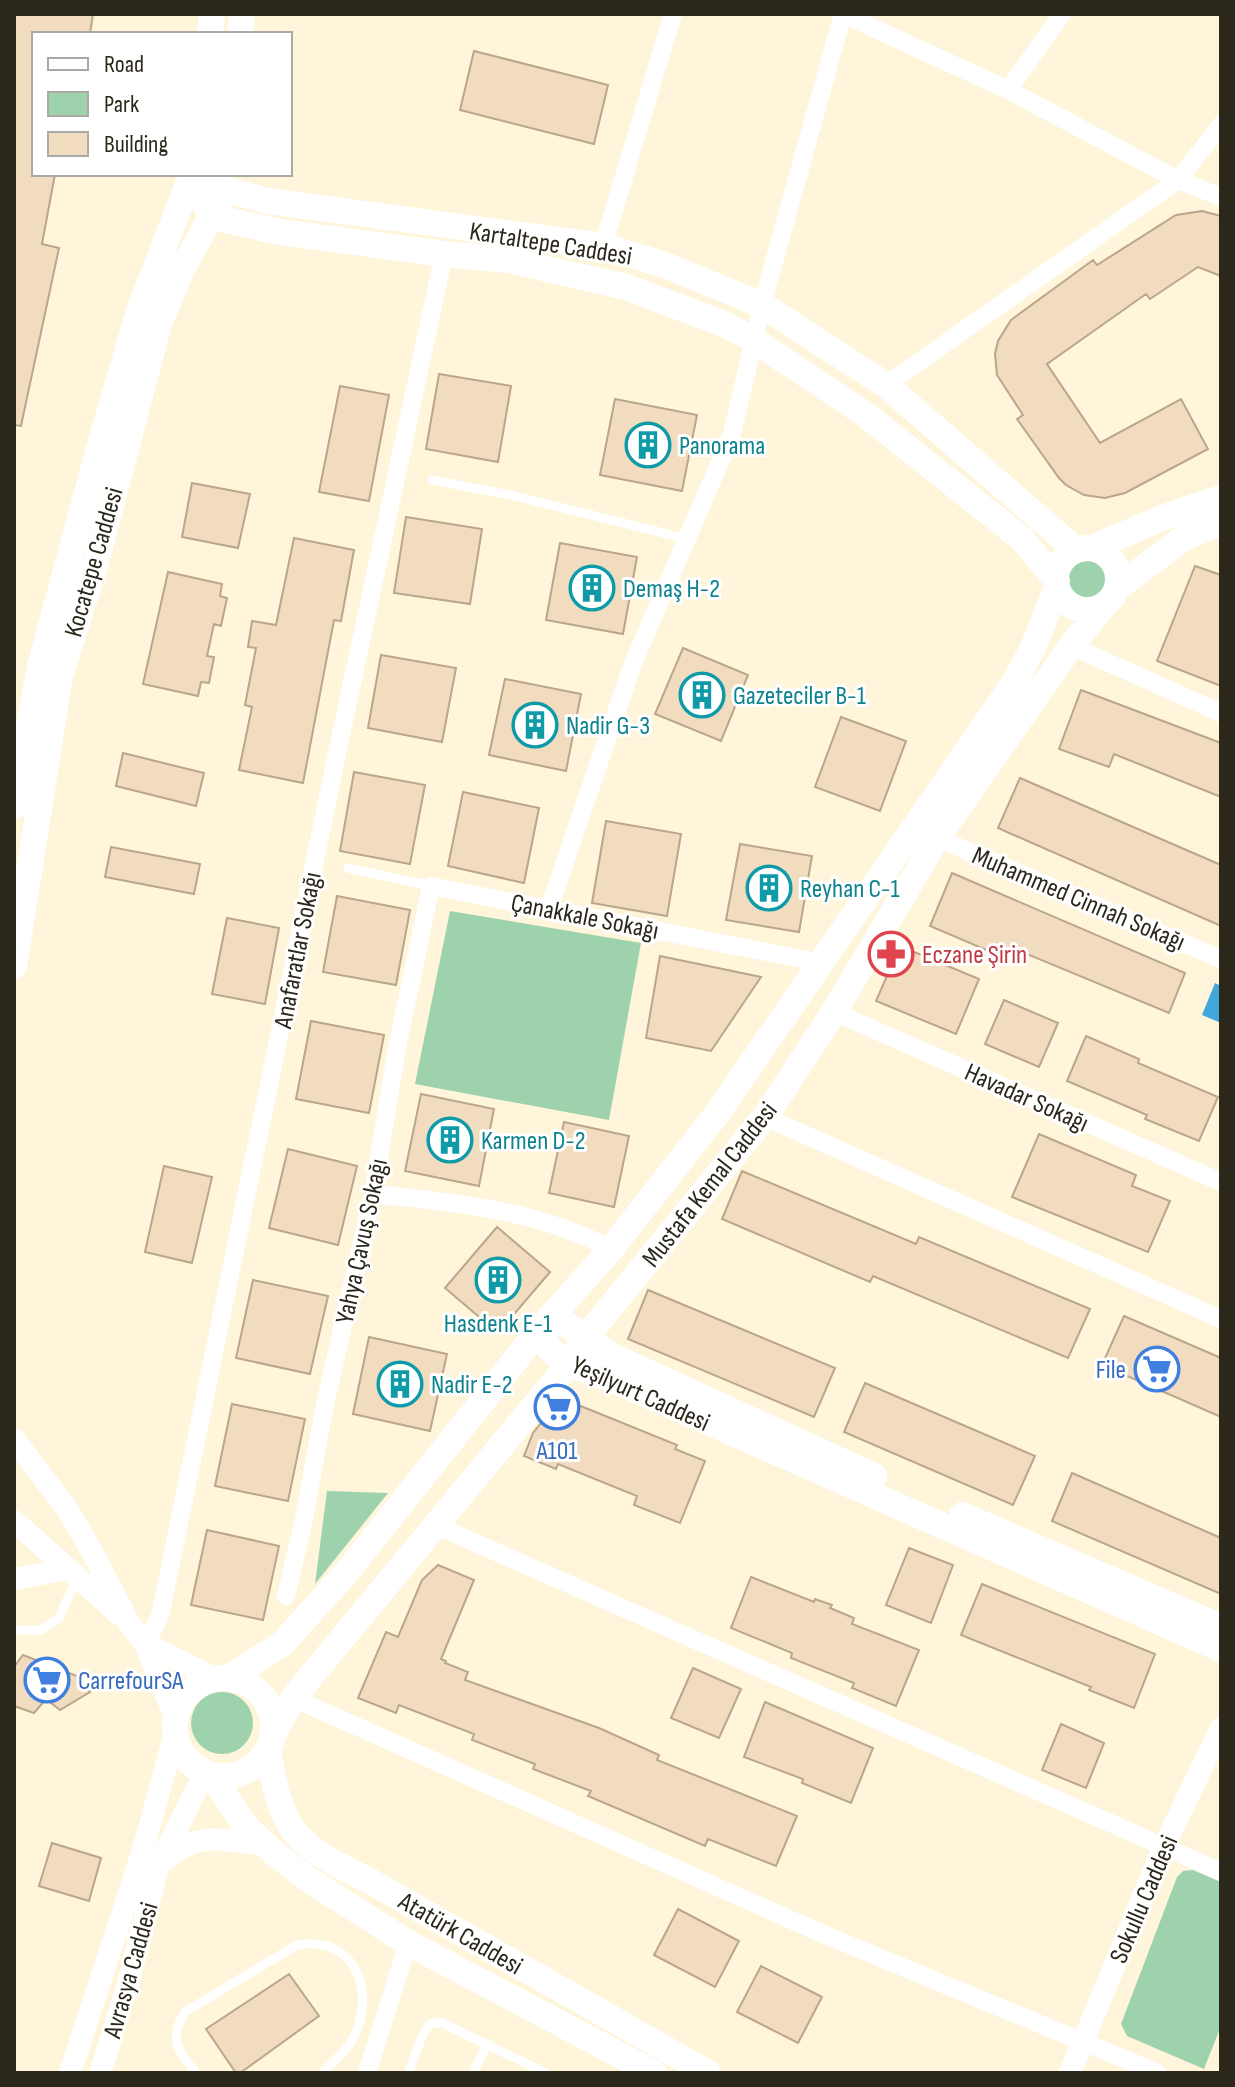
<svg xmlns="http://www.w3.org/2000/svg" width="1235" height="2087" font-family="'Sofia Sans Condensed',sans-serif">
	<style>
		.green { fill: #9ed2ad }
		.water { fill: #41a7dd }
		.building { fill: #f2dcc0; stroke: #bba58b; stroke-width: 2 }
		.lines { fill: none; stroke-linecap: round; stroke-linejoin: round }
		.service { stroke: #fff; stroke-width: 9 }
		.minor { stroke: #fff; stroke-width: 18 }
		.tertiary { stroke: #fff; stroke-width: 22 }
		.secondary { stroke: #fff; stroke-width: 26 }
		.labels { text-anchor: middle; stroke-width: 6; stroke-linejoin: round; paint-order: stroke }
		.street-label { font-size: 26px; fill: #2b271a; stroke: #fff }
		.culture-label { font-size: 26px; fill: #0d838f; stroke: #fff; text-anchor: start }
		.health-label { font-size: 26px; fill: #be3a42; stroke: #fff; text-anchor: start }
		.shop-label { font-size: 26px; fill: #366cbe; stroke: #fff; text-anchor: end }
	</style>
	<rect width="100%" height="100%" fill="#fff5db"/>
	<!-- green -->
	<path class="green" d="M1068 581a20 20 0 1 1 40 0a20 20 0 1 1-40 0Z
		M450,911L641,943L609,1120L415,1084Z
		M327,1491L388,1493L315,1584Z
		M191 1723a31 31 0 1 1 62 0a31 31 0 1 1-62 0Z
		M1193,1870L1221,1882V2026L1204,2069L1127,2036L1121,2024L1177,1877L1183,1871Z"/>
	<!-- water -->
	<path class="water" d="M1215,983L1221,986V1023L1202,1015Z"/>
	<!-- building -->
	<path class="building" d="M14,14H93L90,34H34V174H55L42,244L59,248L21,426L14,425Z
		M474,51L608,85L594,144L460,110Z
		M1202,211L1221,216V276L1198,267L1150,299L1146,294L1047,364L1100,443L1181,399L1208,449L1125,493L1105,498L1084,495L1066,485L1059,478L1017,419L1023,415L997,375L995,354L998,341L1011,320L1093,260L1097,265L1176,215Z
		M439,374L511,386L498,462L426,449Z
		M340,386L389,395L369,501L319,492Z
		M615,399L697,415L682,491L600,475Z
		M192,483L250,494L238,548L182,537Z
		M406,517L482,529L470,604L394,593Z
		M294,538L354,550L341,621L334,620L303,783L239,770L252,707L245,705L256,648L248,647L252,621L276,625Z
		M560,543L637,557L623,634L546,620Z
		M1195,566L1221,575V686L1157,661Z
		M168,572L222,584L220,596L227,598L221,626L214,624L207,656L214,657L209,683L201,682L198,696L143,684Z
		M683,648L748,675L721,741L655,714Z
		M381,655L456,668L442,742L368,728Z
		M505,679L581,694L566,771L489,755Z
		M1081,690L1221,743V797L1114,754L1109,767L1059,749Z
		M841,717L906,741L880,811L815,787Z
		M123,753L204,773L196,806L116,786Z
		M354,772L425,785L410,864L340,851Z
		M1020,778L1221,865V926L998,828Z
		M463,792L539,808L524,883L448,866Z
		M606,821L681,834L667,916L592,903Z
		M740,844L812,856L799,932L726,920Z
		M111,847L200,864L194,894L105,877Z
		M952,873L1185,973L1169,1013L1010,947L1005,958L930,926Z
		M337,896L410,910L396,985L323,972Z
		M227,918L279,928L265,1004L212,994Z
		M900,946L979,979L956,1034L876,1001Z
		M660,956L761,977L711,1051L646,1038Z
		M1004,1000L1058,1023L1039,1067L985,1044Z
		M311,1021L384,1035L369,1113L296,1099Z
		M1086,1036L1139,1059L1138,1063L1218,1097L1199,1141L1145,1119L1147,1115L1067,1081Z
		M421,1094L494,1109L479,1186L405,1171Z
		M564,1122L629,1136L614,1207L549,1193Z
		M1039,1134L1136,1175L1132,1186L1170,1201L1148,1252L1012,1197Z
		M288,1149L357,1166L338,1245L269,1228Z
		M164,1166L212,1177L192,1263L145,1252Z
		M742,1171L916,1244L919,1237L1090,1309L1068,1358L873,1276L870,1282L722,1219Z
		M497,1227L550,1272L498,1333L445,1288Z
		M253,1280L328,1296L310,1374L236,1358Z
		M648,1290L835,1368L814,1417L628,1339Z
		M1124,1316L1221,1358V1417L1102,1365Z
		M369,1337L447,1354L430,1431L353,1414Z
		M865,1383L1035,1456L1013,1505L844,1432Z
		M561,1398L677,1445L675,1449L705,1461L680,1523L634,1505L637,1496L558,1464L556,1469L524,1456L533,1433Z
		M232,1404L305,1419L288,1501L215,1486Z
		M1072,1473L1221,1538V1594L1052,1521Z
		M207,1530L279,1546L263,1620L191,1605Z
		M909,1548L953,1565L931,1623L886,1605Z
		M438,1565L474,1580L441,1659L446,1661L445,1663L468,1672L465,1680L599,1728L659,1755L657,1760L797,1816L776,1866L708,1839L705,1846L588,1796L591,1791L533,1769L535,1764L472,1740L474,1734L399,1705L396,1713L358,1698L386,1632L398,1637L422,1580Z
		M751,1577L814,1602L815,1599L832,1605L830,1608L854,1618L852,1624L919,1650L896,1706L852,1688L854,1683L791,1658L792,1653L731,1628Z
		M982,1584L1155,1654L1134,1708L1089,1690L1091,1687L961,1635Z
		M23,1655L77,1676L90,1692L60,1710L46,1699L34,1713L14,1706V1667Z
		M693,1668L741,1689L719,1738L671,1718Z
		M765,1702L873,1748L851,1803L802,1783L803,1779L744,1757Z
		M1061,1724L1104,1743L1086,1788L1042,1770Z
		M52,1843L101,1858L89,1901L39,1886Z
		M678,1909L739,1941L715,1987L654,1955Z
		M761,1966L822,1997L798,2043L737,2012Z
		M289,1974L319,2016L240,2073H236L206,2029Z"/>
	<g class="lines">
		<!-- service -->
		<path class="service" d="M432,480L515,496L688,539
			M348,868L431,886
			M14,1630H41L59,1618L77,1578
			M196,2073C178,2050 168,2040 185,2012L297,1945C351,1935 374,1984 357,2030C351,2047 335,2060 322,2073
			M408,2073L423,2034L430,2024L440,2022L546,2073
			M473,2073L488,2043"/>
		<!-- minor -->
		<path class="minor" d="M843,14L1008,90L1178,180L1221,197
			M1008,90L1062,14
			M603,246L673,14
			M886,385L1178,180L1221,125
			M1071,646L1221,713
			M937,838L1221,959
			M549,909L632,666L732,434L762,305L843,14
			M834,1012L1221,1182
			M765,1117L1221,1319
			M373,1194C455,1203 536,1209 611,1249
			M435,1525L1221,1872
			M286,1596L303,1524L324,1409L373,1194L397,1048L431,886L822,963
			M145,1644L160,1616L337,753L444,254
			M293,1698L823,1934L1158,2073
			M367,2073L408,1943"/>
		<!-- tertiary -->
		<path class="tertiary" d="M14,1439L67,1509L91,1550L129,1623L145,1644L175,1716
			M14,1521L119,1614
			M14,1579L68,1569
			M145,1644L215,1678
			M164,1861C197,1829 224,1841 266,1845
			M70,2073L144,1847L175,1733
			M100,2073L128,1984L158,1867L205,1772
			M1070,2073L1164,1846L1221,1728"/>
		<!-- secondary -->
		<path class="secondary" d="M210,34L212,14
			M240,34L242,14
			M190,180L213,217L280,232L444,254L508,260L626,287L724,324L754,340L865,414L1022,539L1057,581
			M190,180L268,201L603,246L665,265L762,305L886,385L1076,550
			M1092,548L1167,516L1221,498
			M1056 579a31 31 0 1 1 62 0a31 31 0 1 1-62 0Z
			M1117,588L1182,539L1221,522
			M14,806L40,667L98,452L139,311L192,174
			M14,966L60,676L96,562L159,324L182,269L220,201
			M540,1329C546,1361 585,1370 611,1379L1221,1649
			M540,1329L554,1323L566,1324L610,1355L874,1476
			M962,1515L1221,1627
			M230,1677L282,1644L346,1573L540,1329L611,1249L716,1115L1014,683L1033,648L1057,587
			M175 1727a49 49 0 1 1 98 0a49 49 0 1 1-98 0Z
			M273,1735L293,1698L569,1364L587,1336L765,1117L834,1012L937,838L1071,646L1105,604
			M268,1750C282,1833 294,1844 368,1880L708,2073
			M212,1775L245,1826L274,1853L308,1879L408,1943L654,2073"/>
	</g>
	<!-- icons -->
	<defs>
		<g id="building-ring" transform="scale(2.3)"><circle r="9.5" fill="#fff" stroke="#0f9aa8" stroke-width="1.5"/><path d="M-4-6H4V6H1V3H-1V6H-4ZM-2.5-4.3h1.7v1.8h-1.7ZM.8-4.3h1.7v1.8H.8ZM-2.5-1h1.7V.8h-1.7ZM.8-1h1.7V.8H.8Z" fill="#0f9aa8"/></g>
		<g id="pharmacy-ring" transform="scale(2.3)"><circle r="9.5" fill="#fff" stroke="#e0444e" stroke-width="1.5"/><path d="M-2-6h4v4h4v4h-4v4h-4v-4h-4v-4h4Z" fill="#e0444e"/></g>
		<g id="supermarket-ring" transform="scale(2.3)"><circle r="9.5" fill="#fff" stroke="#3f7fe0" stroke-width="1.5"/><path d="M-6-5.5h2.5l.6 2H6L4.5 2H-2.5L-4.4-4H-6ZM-1.5 3.2a1.3 1.3 0 1 0 .1 0ZM3 3.2a1.3 1.3 0 1 0 .1 0Z" fill="#3f7fe0"/></g>
	</defs>
	<g fill-rule="evenodd">
		<use href="#building-ring" x="648" y="445"/>
		<use href="#building-ring" x="592" y="588"/>
		<use href="#building-ring" x="702" y="695"/>
		<use href="#building-ring" x="535" y="725"/>
		<use href="#building-ring" x="769" y="888"/>
		<use href="#pharmacy-ring" x="891" y="954"/>
		<use href="#building-ring" x="450" y="1140"/>
		<use href="#building-ring" x="498" y="1280"/>
		<use href="#supermarket-ring" x="1157" y="1369"/>
		<use href="#building-ring" x="400" y="1384"/>
		<use href="#supermarket-ring" x="557" y="1407"/>
		<use href="#supermarket-ring" x="47" y="1680"/>
	</g>
	<g class="labels">
		<!-- street labels -->
		<g class="street-label">
			<text transform="translate(551 243) rotate(9)" y="9">Kartaltepe Caddesi</text>
			<text transform="translate(93 562) rotate(-74)" y="9">Kocatepe Caddesi</text>
			<text transform="translate(1079 898) rotate(23)" y="9">Muhammed Cinnah Sokağı</text>
			<text transform="translate(585 916) rotate(11)" y="9">Çanakkale Sokağı</text>
			<text transform="translate(297 950) rotate(-79)" y="9">Anafaratlar Sokağı</text>
			<text transform="translate(1027 1097) rotate(24)" y="9">Havadar Sokağı</text>
			<text transform="translate(709 1184) rotate(-52)" y="9">Mustafa Kemal Caddesi</text>
			<text transform="translate(361 1241) rotate(-78)" y="9">Yahya Çavuş Sokağı</text>
			<text transform="translate(641 1393) rotate(24)" y="9">Yeşilyurt Caddesi</text>
			<text transform="translate(1143 1899) rotate(-67)" y="9">Sokullu Caddesi</text>
			<text transform="translate(461 1933) rotate(30)" y="9">Atatürk Caddesi</text>
			<text transform="translate(130 1970) rotate(-74)" y="9">Avrasya Caddesi</text>
		</g>
		<!-- culture labels -->
		<g class="culture-label">
			<text x="679" y="454">Panorama</text>
			<text x="623" y="597">Demaş H-2</text>
			<text x="733" y="704">Gazeteciler B-1</text>
			<text x="566" y="734">Nadir G-3</text>
			<text x="800" y="897">Reyhan C-1</text>
			<text x="481" y="1149">Karmen D-2</text>
			<text x="498" y="1332" text-anchor="middle">Hasdenk E-1</text>
			<text x="431" y="1393">Nadir E-2</text>
		</g>
		<!-- health labels -->
		<g class="health-label">
			<text x="922" y="963">Eczane Şirin</text>
		</g>
		<!-- shop labels -->
		<g class="shop-label">
			<text x="1126" y="1378">File</text>
			<text x="557" y="1459" text-anchor="middle">A101</text>
			<text x="78" y="1689" text-anchor="start">CarrefourSA</text>
		</g>
	</g>
	<!-- border -->
	<rect width="1235" height="2087" fill="none" stroke="#2b271a" stroke-width="32"/>
	<!-- legend -->
	<rect x="32" y="32" width="260" height="144" fill="#ffffff" stroke="#aaa9a3" stroke-width="2"/>
	<rect x="48" y="58" width="40" height="12" fill="#ffffff" stroke="#aaa9a3" stroke-width="2"/>
	<text x="104" y="72" font-size="24" fill="#2b271a">Road</text>
	<rect x="48" y="92" width="40" height="24" fill="#9ed2ad" stroke="#aaa9a3" stroke-width="2"/>
	<text x="104" y="112" font-size="24" fill="#2b271a">Park</text>
	<rect x="48" y="132" width="40" height="24" fill="#f2dcc0" stroke="#aaa9a3" stroke-width="2"/>
	<text x="104" y="152" font-size="24" fill="#2b271a">Building</text>
</svg>
